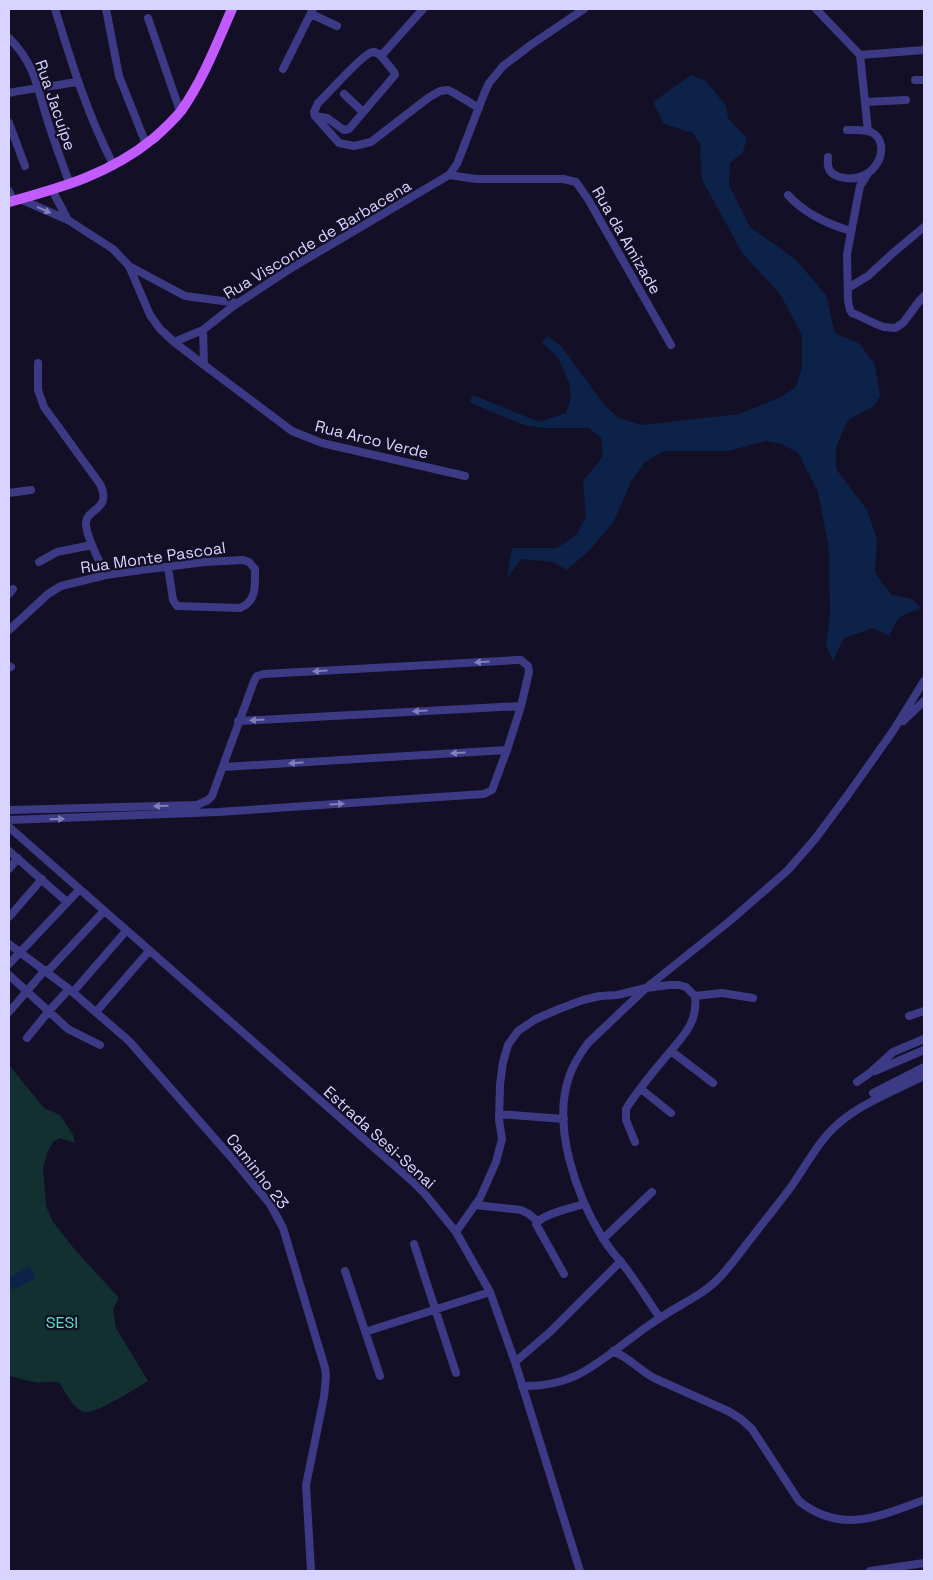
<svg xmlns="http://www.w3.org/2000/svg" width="933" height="1580" font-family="'Space Grotesk',sans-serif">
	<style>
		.green { fill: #12302f }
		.water { fill: #0c2248 }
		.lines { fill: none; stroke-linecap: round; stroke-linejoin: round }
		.minor { stroke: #3d3a85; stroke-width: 8 }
		.major { stroke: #c25bff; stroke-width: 10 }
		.oneway { fill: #837fbc }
		.labels { text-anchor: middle; stroke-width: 4.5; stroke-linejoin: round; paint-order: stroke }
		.street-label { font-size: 16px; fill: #d9d4ff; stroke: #130f26 }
		.park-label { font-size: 16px; fill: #5fe0c0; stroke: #130f26 }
	</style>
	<rect width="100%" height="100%" fill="#130f26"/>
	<!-- green -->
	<path class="green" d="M9,1065L44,1108L60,1115L73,1135L75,1143L60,1138L53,1142L48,1151L43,1168L46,1206L53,1222L76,1251L119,1298L113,1309L116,1328L148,1381C138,1387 95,1415 84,1412C73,1409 65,1391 59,1382C48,1380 42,1384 34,1382C25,1381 17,1377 9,1376Z"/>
	<!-- water -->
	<path class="water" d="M691,75L706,81L726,106L728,118L747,138L743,152L730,163L729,185L750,227L795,259L826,295L835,333L860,344L875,365L880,396L874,406L848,420L836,447V469L867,510L877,539L875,573L892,595L912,599L921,608L899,617L889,636L873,628L844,638L833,661L826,645L830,616L829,549L818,492L798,453L782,444L766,441L728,451H664L645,462L631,482L614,521L590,550L567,570L553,562L521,559L507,579L512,548H557L576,535L586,517L583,481L603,456L601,438L589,428H544L523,425L469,402L473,395L539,422L566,413L571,398L569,382L558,358L542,342L548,336L562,347L605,406L619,418L642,425L739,414L781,397L796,387L802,367V335L780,294L743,254L702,180L700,144L693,133L664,124L653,102Z
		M30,1266L36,1278L13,1290L9,1281V1278Z"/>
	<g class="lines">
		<!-- minor -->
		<path class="minor" d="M55,9C72,64 87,114 114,166
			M106,9L119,76L146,144
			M423,9L381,56C378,53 374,51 370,53C361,56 328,94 318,103L314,112L315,116L339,143L354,146L371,142L428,98L440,91L448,90L454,93L479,108
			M816,9L860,55
			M311,14L337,26
			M148,18L180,111
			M9,38C36,65 37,88 48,122C55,143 62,164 70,184
			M860,55L868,131
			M860,55L924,50
			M283,69L313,9
			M915,80H924
			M9,93C32,88 54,86 77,82
			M344,94L363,112
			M865,102L906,100
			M315,116L327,118L344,130L349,129L395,75L394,72L381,56
			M9,123L25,166
			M828,157C827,168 829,174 840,177C876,187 894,143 871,132C864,129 855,130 847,130
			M449,175L476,179H563L576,182L588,199L671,345
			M867,175L860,186L847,254L848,300L850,310L852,313L857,315L876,324L884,327L895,328L903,323L920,300L924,296
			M52,190L68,220
			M9,191L13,200
			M788,195C805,214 827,224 851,231
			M20,199L68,220L113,249L129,266L150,315L160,329L174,342L204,365L292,431L322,443L465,476
			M129,266L185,296L238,303
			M848,288L868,276L893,253L924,227
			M203,330L204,365
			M174,342L203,330L232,307L293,267L449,175L457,164L484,94L489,83L503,66L532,44L584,9
			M38,363V390L44,407L100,484C113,511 85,508 86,524C86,536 100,563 106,575
			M9,493L31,490
			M39,562L57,552L92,545
			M9,594L13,589
			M9,630L48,594L61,586L106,575L141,570L205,562L243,560L249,562L255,569C255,585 257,601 240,608L177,606L173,600L168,567
			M9,666L11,667
			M238,721L521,706
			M903,721L924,701
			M223,767L507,750
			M9,810L197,805L208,800L212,796L254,681L257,676L264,674L517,660H521L528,666L529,672L521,706L507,750L492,790L484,794L218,812L9,820
			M9,827L412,1181L425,1194L456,1232L490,1292L515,1362L580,1571
			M9,851L67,902
			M9,869L18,858
			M9,917L42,879
			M9,944L69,989L129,1041L230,1156L270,1204L283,1228L325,1368L326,1376L324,1397L306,1485L311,1571
			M9,964L79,890
			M47,972L104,911
			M9,975L68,1029L100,1045
			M73,992L126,931
			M9,1012L45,970
			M96,1012L149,951
			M909,1016L924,1011
			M27,1038L49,1011L69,989
			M671,1051L713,1083
			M875,1071L924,1050
			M857,1082L871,1072L893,1052L924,1039
			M641,1089L671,1113
			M873,1093L924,1067
			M499,1114L564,1119
			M635,1142L626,1120V1109C638,1089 654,1071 669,1053C684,1035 698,1022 695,996
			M475,1205L521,1210L529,1214L537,1221
			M456,1232L480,1198L496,1162L502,1139L499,1120L500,1085L503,1062L508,1045L518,1031L536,1019L559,1009L583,1000L600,996L617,995L646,988L669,985H679L686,987L695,996L722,993L753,998
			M603,1239L652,1192
			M414,1244L456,1373
			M345,1271L380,1376
			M564,1274L536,1224C542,1214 572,1208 584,1204
			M660,1318C649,1302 639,1286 628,1271C619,1259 609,1249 602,1237C576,1195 552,1126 569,1077C573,1064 580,1054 588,1043L646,988L731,920L788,870L815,839L847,796L893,731L924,681
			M365,1332L490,1292
			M613,1351C631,1359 638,1369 654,1378L728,1411L741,1419L752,1429L799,1501C842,1535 879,1516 924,1500
			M515,1362L550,1332L621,1261
			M522,1386C574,1387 594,1365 633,1337C648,1325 664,1315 681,1305C695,1297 709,1289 720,1277C733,1263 744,1247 756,1232C768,1216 781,1201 793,1184C807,1164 819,1140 838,1124C860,1104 898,1089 924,1076
			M870,1571L924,1563"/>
		<!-- major -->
		<path class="major" d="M9,202C63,187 110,174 154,138C163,130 173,121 181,111C203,80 217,43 232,9"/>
	</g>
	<!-- one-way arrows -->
	<defs><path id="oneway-solid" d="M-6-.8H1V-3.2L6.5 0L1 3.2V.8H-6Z" transform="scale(1.25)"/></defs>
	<g class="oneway">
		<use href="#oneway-solid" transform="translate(44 210) rotate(24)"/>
		<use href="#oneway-solid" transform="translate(482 662) rotate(177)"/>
		<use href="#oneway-solid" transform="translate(320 671) rotate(177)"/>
		<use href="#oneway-solid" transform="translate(420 711) rotate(177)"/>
		<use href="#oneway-solid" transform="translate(257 720) rotate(177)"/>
		<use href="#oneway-solid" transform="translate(458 753) rotate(176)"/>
		<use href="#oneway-solid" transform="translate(296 763) rotate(177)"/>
		<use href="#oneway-solid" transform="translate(337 804) rotate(-4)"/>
		<use href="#oneway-solid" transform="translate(161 806) rotate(178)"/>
		<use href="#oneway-solid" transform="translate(57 819) rotate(-2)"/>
	</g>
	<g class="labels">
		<!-- street labels -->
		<g class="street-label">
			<text transform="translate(56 105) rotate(71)" y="6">Rua Jacuípe</text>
			<text transform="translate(317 239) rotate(-31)" y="6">Rua Visconde de Barbacena</text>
			<text transform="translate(627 240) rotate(60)" y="6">Rua da Amizade</text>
			<text transform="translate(372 439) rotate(14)" y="6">Rua Arco Verde</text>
			<text transform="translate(153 557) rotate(-8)" y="6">Rua Monte Pascoal</text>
			<text transform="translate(380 1137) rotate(42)" y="6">Estrada Sesi-Senai</text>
			<text transform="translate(258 1171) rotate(52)" y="6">Caminho 23</text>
		</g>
		<!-- park labels -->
		<g class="park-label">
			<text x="62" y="1328">SESI</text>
		</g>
	</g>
	<!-- border -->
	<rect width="933" height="1580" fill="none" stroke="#d9d4ff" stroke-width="20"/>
</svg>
